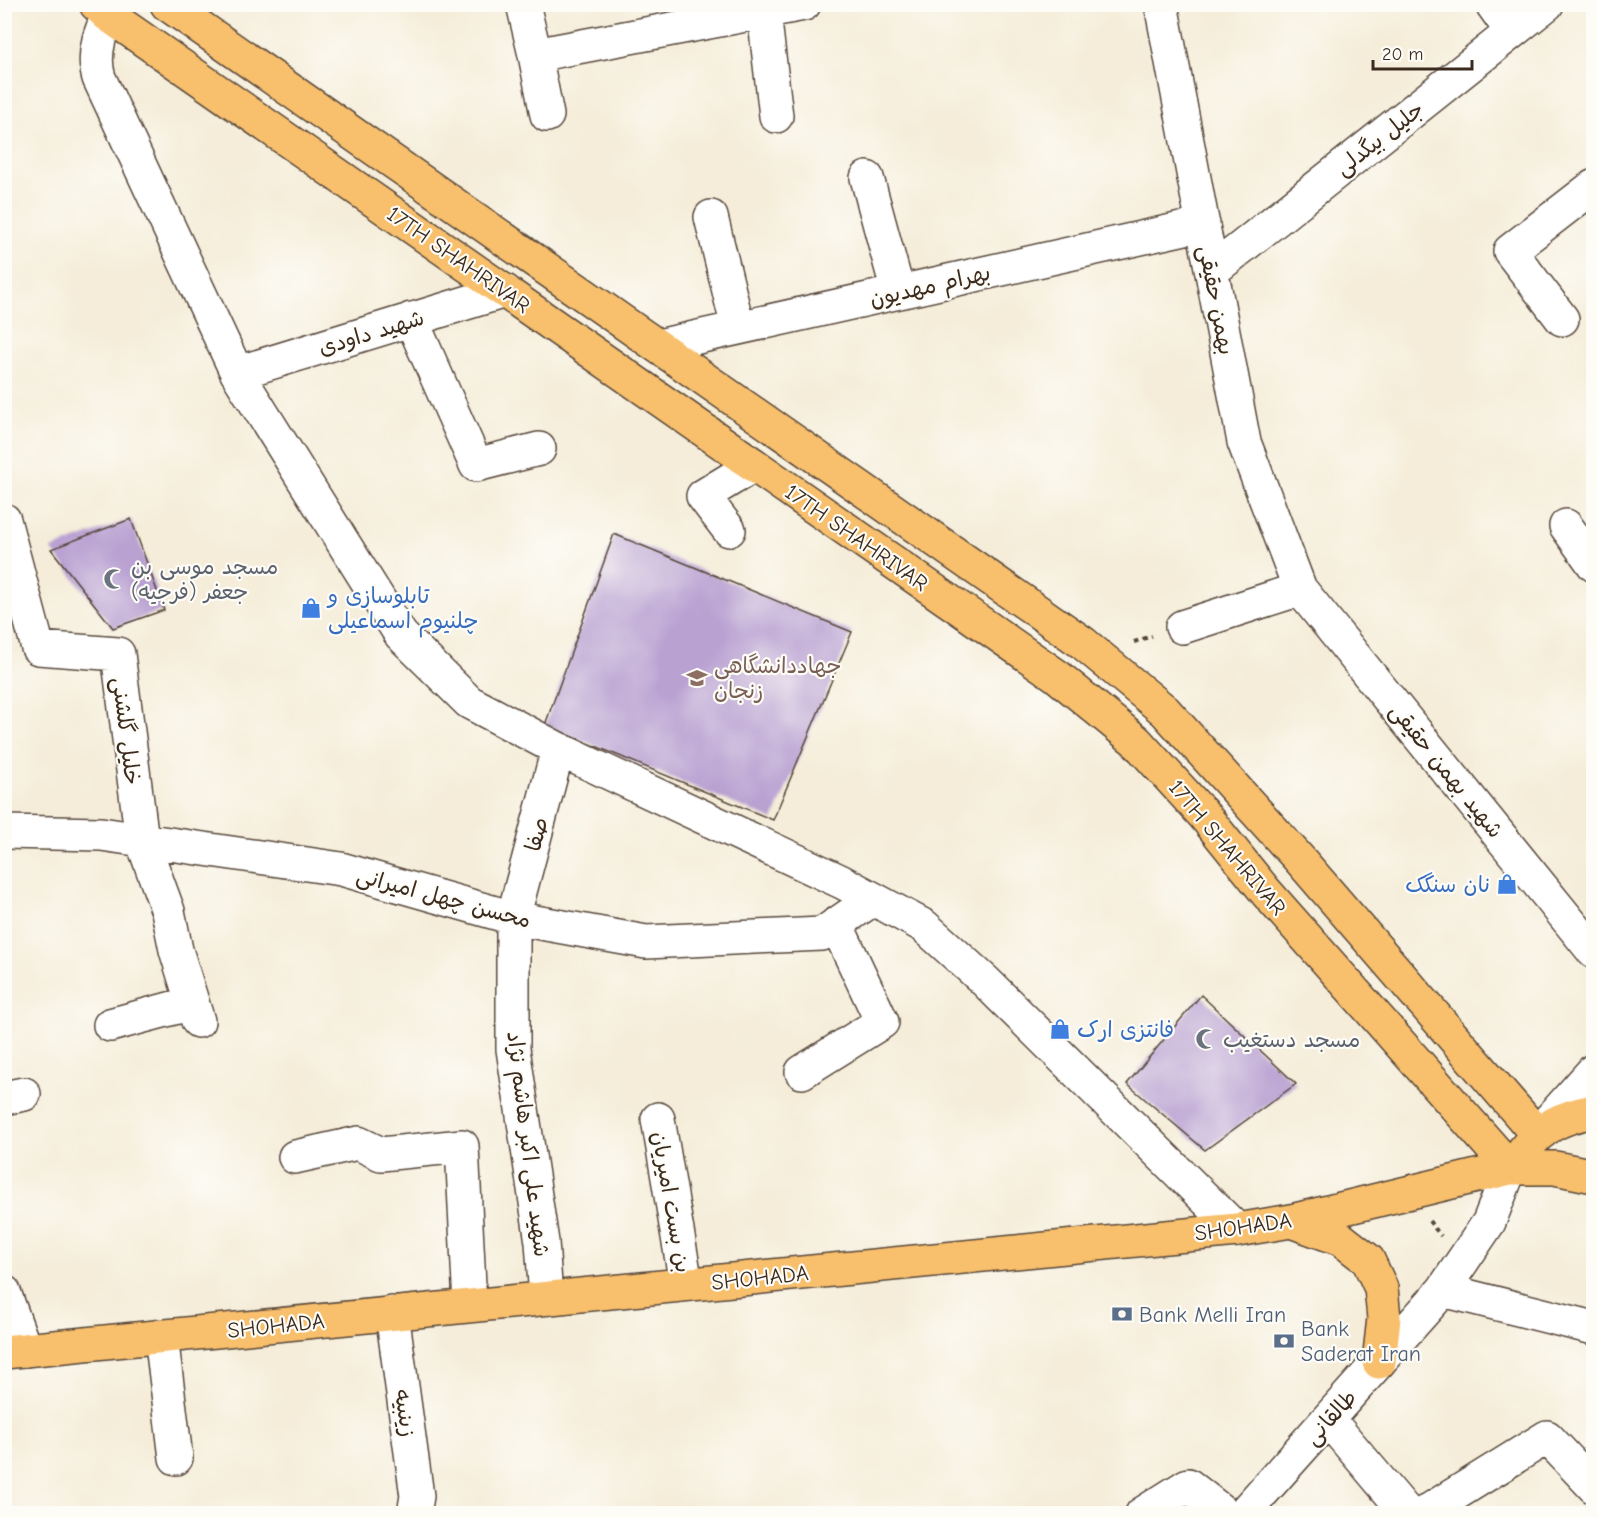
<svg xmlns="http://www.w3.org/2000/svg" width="1598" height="1518" font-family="'Comic Neue','Playpen Sans Arabic',sans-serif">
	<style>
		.building { fill: #b9a1d2 }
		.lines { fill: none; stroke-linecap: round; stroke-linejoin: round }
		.minor-casing { stroke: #57473a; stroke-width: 36 }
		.major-casing { stroke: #57473a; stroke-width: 36 }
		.path { stroke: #57473a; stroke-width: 4; stroke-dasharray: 4.5 4.5; stroke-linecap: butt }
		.minor { stroke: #fff; stroke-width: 33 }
		.major { stroke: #f8bf6c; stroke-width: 33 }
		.labels { text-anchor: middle; stroke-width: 4.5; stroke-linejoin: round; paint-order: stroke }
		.street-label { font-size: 22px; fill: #3b2a1e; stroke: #fdfcf7 }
		.worship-label { font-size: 22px; fill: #5b616d; stroke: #fdfcf7; text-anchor: start }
		.shop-label { font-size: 22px; fill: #366cbe; stroke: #fdfcf7; text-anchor: start }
		.education-label { font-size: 22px; fill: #785e54; stroke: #fdfcf7; text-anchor: start }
		.service-label { font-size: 22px; fill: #4e5e75; stroke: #fdfcf7; text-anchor: start }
	</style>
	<rect width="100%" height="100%" fill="#fdfcf7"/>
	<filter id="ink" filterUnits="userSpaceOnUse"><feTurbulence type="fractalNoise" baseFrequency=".0167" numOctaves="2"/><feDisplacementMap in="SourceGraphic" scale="12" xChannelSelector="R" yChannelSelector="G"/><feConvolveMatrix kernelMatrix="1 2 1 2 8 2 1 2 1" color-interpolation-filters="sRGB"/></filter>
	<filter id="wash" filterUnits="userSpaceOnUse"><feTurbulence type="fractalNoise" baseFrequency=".008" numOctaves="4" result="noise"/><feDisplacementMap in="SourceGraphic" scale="24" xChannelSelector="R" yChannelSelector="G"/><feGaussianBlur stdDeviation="1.35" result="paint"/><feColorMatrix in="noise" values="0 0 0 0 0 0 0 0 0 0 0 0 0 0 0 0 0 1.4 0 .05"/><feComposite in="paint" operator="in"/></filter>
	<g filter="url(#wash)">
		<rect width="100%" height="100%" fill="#f5edd9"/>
		<g id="blocks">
			<!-- building -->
			<path class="building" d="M131,519L164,610L113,628L51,549Z
				M614,534L852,632L773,820L545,725Z
				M1201,995L1296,1084L1205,1150L1127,1084Z"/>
		</g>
	</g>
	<g filter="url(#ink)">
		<use href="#blocks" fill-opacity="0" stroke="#57473a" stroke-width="1.5"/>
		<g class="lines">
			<!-- minor casing -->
			<g class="minor-casing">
				<path id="minor" d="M113,4C102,28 91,52 99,78L237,373L401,635L469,702L558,749L842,882L924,926L985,981L1237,1230
					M523,4L535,55L804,4
					M763,4L776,116
					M1161,4L1244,442L1300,589L1594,952
					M1492,4L1512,32
					M535,55L547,115
					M867,178L898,292
					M711,217L738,328
					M1212,271L1547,4
					M411,319L476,465L539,449
					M1562,319L1510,251L1594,186
					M658,346L1203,224
					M237,373L505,291
					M4,520L38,648L118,654L142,840L168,911L176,950L198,1021
					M1566,526L1594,565
					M729,530L703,496L754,465
					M1182,627L1300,589
					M4,832L101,834L341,869L513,918L646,942L822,934L873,899
					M110,1025L192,1003
					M802,1072L882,1022L836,924
					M4,1098L24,1094
					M658,1119L686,1284
					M1537,1134L1594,1070
					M295,1157L358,1143L381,1154L462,1146L470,1305
					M1443,1290L1594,1328
					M4,1292L25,1350
					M546,1298L542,1242L513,1049V918L558,749
					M392,1313L417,1496L414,1514
					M161,1336L176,1458
					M1328,1419L1408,1514
					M1142,1514L1188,1485L1225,1514
					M1243,1514L1443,1290L1489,1222L1510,1168
					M1423,1514L1547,1437L1594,1487"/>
			</g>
			<!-- major casing -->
			<g class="major-casing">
				<path id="major" d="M96,4L108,15L1057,676L1136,741L1203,814L1266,892L1510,1168
					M167,4L1083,643L1165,711L1301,861L1537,1134
					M1524,1150C1544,1125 1563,1117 1594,1111
					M1291,1221L1341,1239L1368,1260L1381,1288L1384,1318L1379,1362
					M4,1352L1237,1230L1291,1221L1510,1168H1555L1594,1176"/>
			</g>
			<!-- path -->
			<path class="path" d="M1134,642L1152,636
				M1429,1221L1441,1236"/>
			<!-- minor -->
			<use href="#minor" class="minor"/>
			<!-- major -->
			<use href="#major" class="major"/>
		</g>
	</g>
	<!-- icons -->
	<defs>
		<g id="mosque-bare" transform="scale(1.62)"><path d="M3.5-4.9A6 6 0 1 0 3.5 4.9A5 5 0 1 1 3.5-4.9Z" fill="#6b7280" stroke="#fdfcf7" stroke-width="2.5" paint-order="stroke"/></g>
		<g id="shop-bare" transform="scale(1.62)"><path d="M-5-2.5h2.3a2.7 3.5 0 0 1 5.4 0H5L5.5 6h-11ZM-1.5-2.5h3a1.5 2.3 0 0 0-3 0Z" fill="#3f7fe0" stroke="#fdfcf7" stroke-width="2.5" paint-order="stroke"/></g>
		<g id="university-bare" transform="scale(1.62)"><path d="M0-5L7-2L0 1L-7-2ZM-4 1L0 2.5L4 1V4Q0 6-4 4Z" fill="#8d6e63" stroke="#fdfcf7" stroke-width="2.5" paint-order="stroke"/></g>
		<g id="bank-bare" transform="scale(1.62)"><path d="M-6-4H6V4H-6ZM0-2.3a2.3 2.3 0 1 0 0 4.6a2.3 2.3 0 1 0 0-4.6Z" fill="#5c6f8a" stroke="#fdfcf7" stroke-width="2.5" paint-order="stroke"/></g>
	</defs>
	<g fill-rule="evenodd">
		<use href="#mosque-bare" x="114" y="579"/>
		<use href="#shop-bare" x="311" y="608"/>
		<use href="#university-bare" x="697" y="678"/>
		<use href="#shop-bare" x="1507" y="884"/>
		<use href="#shop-bare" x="1060" y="1029"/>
		<use href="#mosque-bare" x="1206" y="1039"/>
		<use href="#bank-bare" x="1122" y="1314"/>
		<use href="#bank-bare" x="1284" y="1341"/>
	</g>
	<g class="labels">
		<!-- street labels -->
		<g class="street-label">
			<text transform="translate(1379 138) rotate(-38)" y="8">جلیل بیگدلی</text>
			<text transform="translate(459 259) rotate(35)" y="8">17TH SHAHRIVAR</text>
			<text transform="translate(930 285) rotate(-13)" y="8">بهرام مهدیون</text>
			<text transform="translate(1217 300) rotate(79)" y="8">بهمن حقیقی</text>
			<text transform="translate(371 332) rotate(-17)" y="8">شهید داودی</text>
			<text transform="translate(857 537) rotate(35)" y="8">17TH SHAHRIVAR</text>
			<text transform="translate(127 731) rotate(83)" y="8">خلیل گلشنی</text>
			<text transform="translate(1447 770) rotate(51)" y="8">شهید بهمن حقیقی</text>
			<text transform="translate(536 834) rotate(-75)" y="8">صفا</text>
			<text transform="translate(1228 847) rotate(50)" y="8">17TH SHAHRIVAR</text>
			<text transform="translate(444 897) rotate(15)" y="8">محسن چهل امیرانی</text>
			<text transform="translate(529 1144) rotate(83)" y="8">شهید علی اکبر هاشم نژاد</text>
			<text transform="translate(672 1202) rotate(80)" y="8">بن بست امیریان</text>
			<text transform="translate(1243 1226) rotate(-8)" y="8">SHOHADA</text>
			<text transform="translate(760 1277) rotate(-6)" y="8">SHOHADA</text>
			<text transform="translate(276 1325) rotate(-6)" y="8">SHOHADA</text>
			<text transform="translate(406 1413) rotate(82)" y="8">زینبیه</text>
			<text transform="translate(1330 1417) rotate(-48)" y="8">طالقانی</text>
		</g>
		<!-- worship labels -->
		<g class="worship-label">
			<text x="131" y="574">مسجد موسی بن<tspan x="131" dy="25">جعفر (فرجیه)</tspan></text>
			<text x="1223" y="1047">مسجد دستغیب</text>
		</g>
		<!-- shop labels -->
		<g class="shop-label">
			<text x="328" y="603">تابلوسازی و<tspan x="328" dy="25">چلنیوم اسماعیلی</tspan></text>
			<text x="1490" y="892" text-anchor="end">نان سنگک</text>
			<text x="1077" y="1037">فانتزی ارک</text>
		</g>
		<!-- education labels -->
		<g class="education-label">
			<text x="714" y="673">جهاددانشگاهی<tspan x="714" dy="25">زنجان</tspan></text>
		</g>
		<!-- service labels -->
		<g class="service-label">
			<text x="1139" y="1322">Bank Melli Iran</text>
			<text x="1301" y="1336">Bank<tspan x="1301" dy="25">Saderat Iran</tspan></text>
		</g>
	</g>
	<!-- margin -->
	<rect width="1598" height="1518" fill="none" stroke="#fdfcf7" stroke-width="24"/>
	<!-- scale -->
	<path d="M1373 60v9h99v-9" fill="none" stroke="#3b2a1e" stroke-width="3"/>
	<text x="1382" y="60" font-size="18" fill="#3b2a1e" stroke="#fdfcf7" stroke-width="4.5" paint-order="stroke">20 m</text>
</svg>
